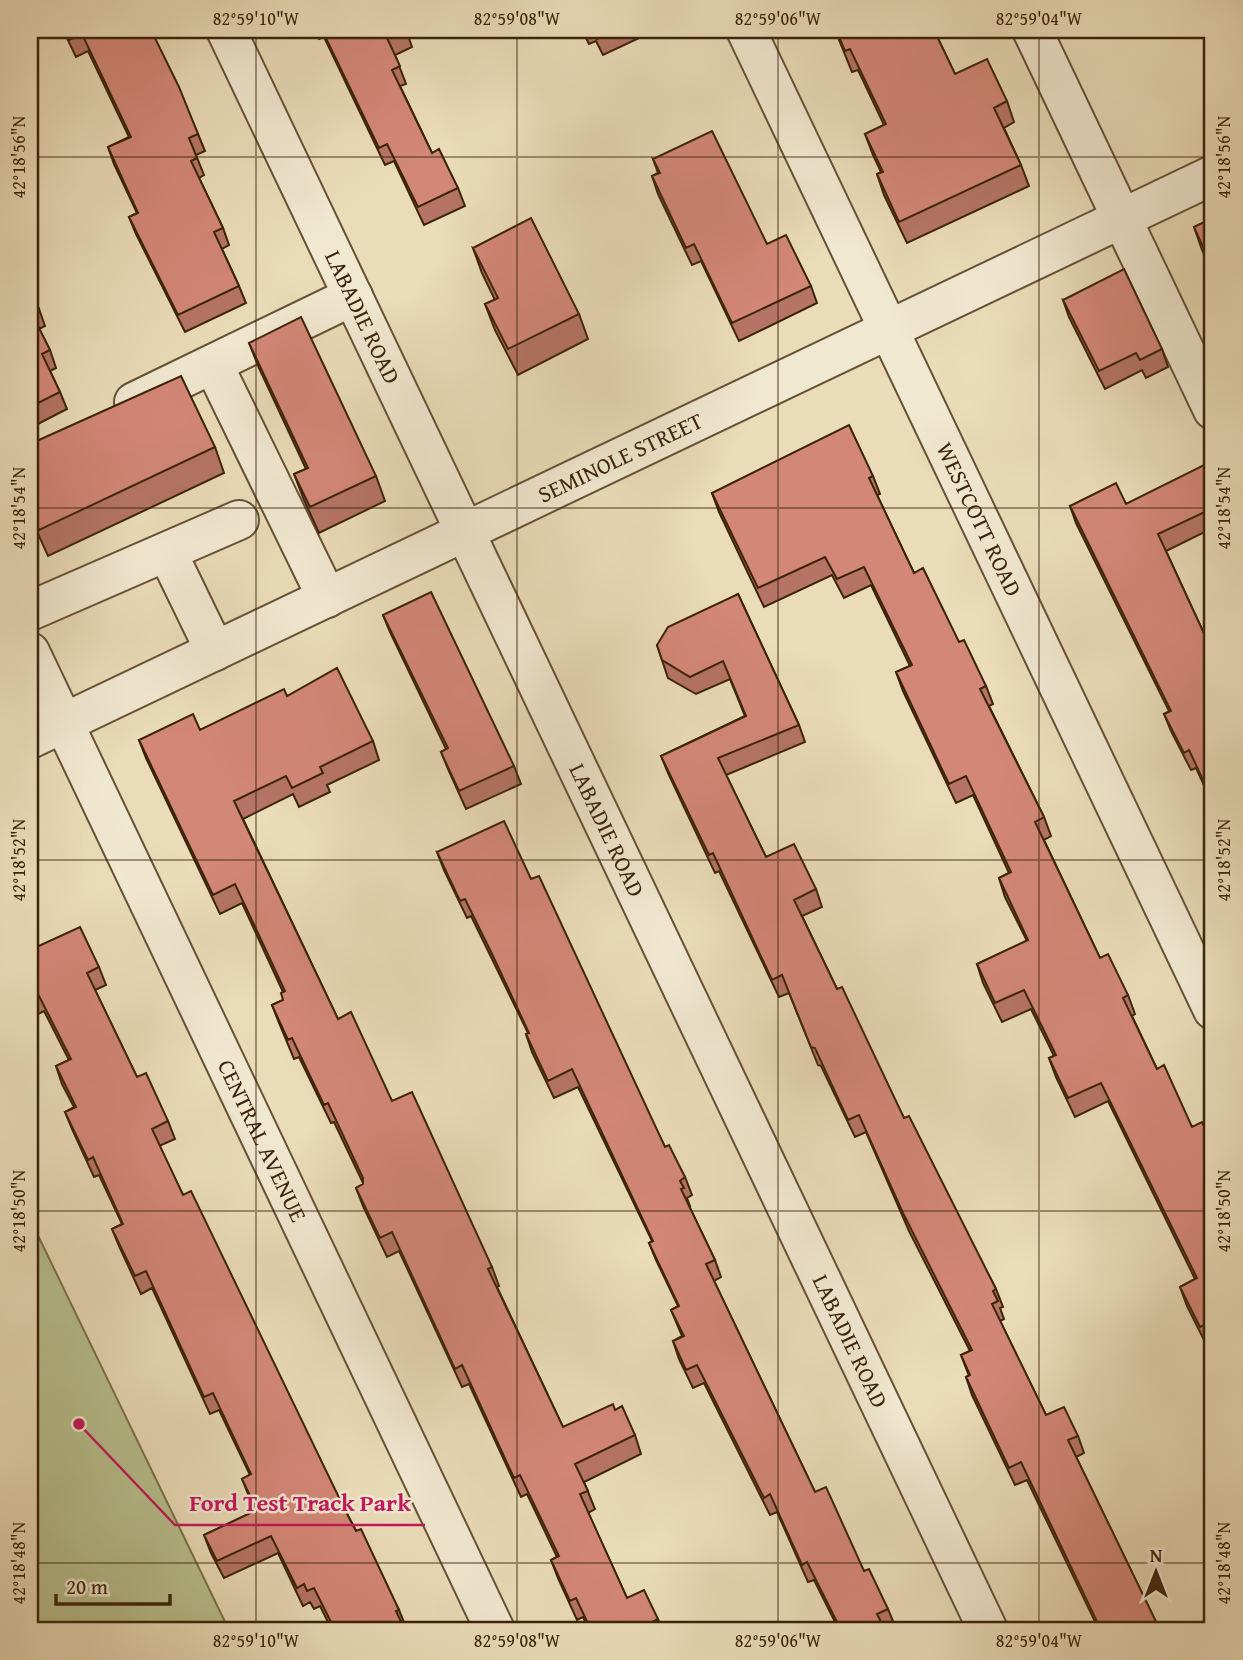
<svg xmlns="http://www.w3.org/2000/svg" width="1243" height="1660" font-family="'Gentium Book Plus',serif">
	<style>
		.green { fill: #b8c08e; stroke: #7a724c; stroke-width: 2 }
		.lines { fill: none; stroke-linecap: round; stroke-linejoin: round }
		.minor-casing { stroke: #675136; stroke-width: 42 }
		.minor { stroke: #f1e8d1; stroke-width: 38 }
		.wall { fill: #b57466; stroke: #3b230a; stroke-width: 2 }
		.building { fill: #d38777; stroke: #3b230a; stroke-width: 2 }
		.ticks { fill: none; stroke: #3b230a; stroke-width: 2; stroke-opacity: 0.45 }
		.labels { text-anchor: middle; stroke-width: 5; stroke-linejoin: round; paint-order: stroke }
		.street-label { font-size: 23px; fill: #3b230a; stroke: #f1e8d1 }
		.leader { fill: none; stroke: #c2185b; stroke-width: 2.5 }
		.callout-dot { fill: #c2185b; stroke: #f1e8d1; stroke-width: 2.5 }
		.callout-label { font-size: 24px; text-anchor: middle; font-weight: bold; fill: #c2185b; stroke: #f1e8d1; stroke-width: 5; stroke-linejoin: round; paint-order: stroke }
		.neatline { fill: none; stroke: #3b230a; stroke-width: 2.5 }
		.ticks-label { font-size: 18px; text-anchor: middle; fill: #3b230a }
	</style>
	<rect width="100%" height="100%" fill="#eadcb8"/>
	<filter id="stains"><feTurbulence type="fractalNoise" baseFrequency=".00286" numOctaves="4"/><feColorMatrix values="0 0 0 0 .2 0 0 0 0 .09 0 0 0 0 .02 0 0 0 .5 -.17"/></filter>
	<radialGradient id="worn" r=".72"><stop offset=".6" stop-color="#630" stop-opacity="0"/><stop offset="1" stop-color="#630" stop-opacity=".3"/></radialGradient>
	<!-- green -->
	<path class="green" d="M30,1219L229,1630H30Z"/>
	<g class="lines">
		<!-- minor casing -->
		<g class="minor-casing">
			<g id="minor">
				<path id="s1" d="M226,30L988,1630"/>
				<path id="s2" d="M746,30L1213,1010"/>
				<path d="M1032,30L1213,410"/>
				<path d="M214,366L327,598"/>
				<path d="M134,402L353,296"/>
				<path d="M167,552L215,651"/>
				<path d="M30,611L239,520"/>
				<path id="s3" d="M30,652L495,1630"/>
				<path id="s4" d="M30,739L1213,175"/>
			</g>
		</g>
		<!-- minor -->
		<use href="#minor" class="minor"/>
	</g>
	<!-- wall -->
	<path class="wall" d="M63,30H151L198,134L205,151L196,155L204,175L199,178L223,228L229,245L222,249L239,286L246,303L185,332L136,234L129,217L137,213L114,164L108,147L129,137L88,51L76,57Z
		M314,30H406L412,47L395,55L406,84L400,86L432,153L458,188L465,206L424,225L394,161L385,165L324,37L319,39Z
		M582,30H656L603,55L596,41L589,44Z
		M835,30H934L955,74L1007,101L1014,122L1004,128L1021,165L1029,186L907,243L884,195L877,174L881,172L873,155L865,134L884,125L858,70L852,72Z
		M653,159L767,244L811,286L817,303L739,341L701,261L692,265L658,194L652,176L658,173Z
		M1213,218V274L1202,250L1194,227Z
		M473,248L579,314L588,339L518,375L495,330L485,304L495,300L482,273Z
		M30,290L39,309L45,326L39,329L50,350L56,368L50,371L60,392L67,409L30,428Z
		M1063,300L1162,349L1168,367L1146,378L1142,370L1105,389L1069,317Z
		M249,343L376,476L385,501L319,533L304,500L294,474L306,469L259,368Z
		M30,444L215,447L224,473L48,556L30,516Z
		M873,476L880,494L877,495L914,573L986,686L993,704L989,706L1044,817L1051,836L1044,840L1100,958L1128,995L1135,1014L1132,1016L1157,1069L1192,1127L1213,1148V1343L1207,1346L1187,1306L1180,1287L1195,1279L1108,1101L1075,1117L1056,1077L1049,1058L1054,1056L1031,1009L1002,1022L983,983L977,964L1027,941L1005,897L999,878L1009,873L973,795L956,803L903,691L896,672L910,666L871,585L844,598L832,575L764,607L719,512L712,493Z
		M1213,478V528L1166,551L1213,653V805L1196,768L1191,770L1171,731L1164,714L1169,711L1076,523L1070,506L1126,504Z
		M738,594L799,725L805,742L726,775L766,857L816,889L822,907L802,916L837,989L904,1118L996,1289L1003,1307L1000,1308L1004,1319L1000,1321L1046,1415L1078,1436L1084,1453L1076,1457L1160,1630H1099L1027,1480L1015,1485L972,1395L966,1377L969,1376L961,1355L970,1351L909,1231L866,1132L855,1137L821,1066L818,1065L789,993L779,997L719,871L715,873L668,773L661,756L745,716L730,679L696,694L668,678L657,645Z
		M383,615L514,766L521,784L466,809L448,769L441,752L446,749L390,632Z
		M287,696L373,741L379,760L327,785L330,792L299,807L293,794L243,819L338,1019L392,1101L492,1267L499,1286L497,1287L563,1427L615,1410L635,1435L641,1454L584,1482L595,1509L588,1513L627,1598L658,1619L662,1630H589L583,1617L577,1620L558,1578L551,1560L557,1557L527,1494L521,1497L469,1384L462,1387L399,1251L387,1257L363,1206L356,1188L363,1184V1183L334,1122L331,1123L299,1057L294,1059L279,1023L272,1005L283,1000V992L242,903L220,914L146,758L139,740L200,730Z
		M437,852L531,879L665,1147L685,1177L692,1195L687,1198L690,1206H689L715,1260L721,1277L714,1281L815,1492L864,1571L888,1609L895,1626L887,1630H839L814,1580L808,1582L777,1512L770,1515L704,1383L693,1388L679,1359L673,1341L682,1336L671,1310L678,1306L656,1260L649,1243L652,1241L578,1087L554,1098L532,1052L526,1034L528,1033L471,916L467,918L444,870Z
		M30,950L99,967L106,985L95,990L137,1077L168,1121L175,1139L159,1146L183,1195L345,1510L399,1610L406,1627L404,1628L405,1630H332L320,1606L314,1609L310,1602L303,1606L278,1553L224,1578L211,1553L204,1535L255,1511L242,1479L250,1475L219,1410L210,1414L152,1288L141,1294L119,1246L112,1229L122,1224L99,1175L94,1177L72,1129L65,1112L74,1107L62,1084L56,1066L69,1060L44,1011L30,1018Z"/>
	<!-- building -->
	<path class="building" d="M65,30H151L179,87L198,134L189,138L197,158L191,161L223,228L214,232L239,286L178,315L129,217L138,213L108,147L131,137L82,34L69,40Z
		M322,30H405L387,38L400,66L392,70L432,153L439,149L458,188L418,207L387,144L379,148Z
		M593,30H615L597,39Z
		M836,30H934L955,74L987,59L1007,101L994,108L1021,165L899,222L877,174L883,172L865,134L886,124L850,49L845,51Z
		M712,131L767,244L786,235L811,286L732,323L694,244L686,248L652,176L660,173L653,159Z
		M531,218L579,314L508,349L485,304L498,298L473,248Z
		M1213,218V269L1194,227Z
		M1124,269L1162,349L1140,360L1136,353L1099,371L1063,300Z
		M30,290L39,309L31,312L50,350L42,354L60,392L30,407Z
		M301,317L376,476L310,507L294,474L308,468L249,343Z
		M181,376L215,447L39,530L30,511V444Z
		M849,425L873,476L869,478L914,573L923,568L959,642L964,640L986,686L980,689L1044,817L1035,822L1100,958L1108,954L1128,995L1123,998L1157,1069L1164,1065L1192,1127L1202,1122L1213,1148V1153L1207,1156L1213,1170V1327L1211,1322L1200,1327L1180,1287L1197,1278L1101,1083L1068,1098L1049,1058L1056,1055L1024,990L995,1003L977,964L1028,940L999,878L1011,872L966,776L949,784L896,672L912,665L864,567L837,579L825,557L758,588L712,493Z
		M1206,464L1213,478V508L1158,534L1213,653V801L1189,750L1184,753L1164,714L1171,711L1070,506L1116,483L1126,504Z
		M431,592L514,766L459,791L441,752L448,748L383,615Z
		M738,594L799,725L718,758L766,857L794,844L816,889L794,900L837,989L842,987L904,1118L909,1116L996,1289L993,1291L998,1301L992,1304L1046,1415L1064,1407L1078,1436L1068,1440L1160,1630H1101L1021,1462L1009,1468L966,1377L970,1375L961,1355L972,1350L903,1213L859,1115L848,1120L815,1048L811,1047L782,975L772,980L713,853L709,855L661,756L746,716L723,661L690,677L662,660L657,645L668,627Z
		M337,668L373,741L320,767L323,773L292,788L286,776L234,801L338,1019L351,1012L392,1101L412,1092L492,1267L488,1269L563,1427L613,1404L615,1410L622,1406L635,1435L575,1464L588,1491L580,1494L627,1598L644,1590L658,1619L643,1627L645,1630H591L576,1598L570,1601L551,1560L559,1556L520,1475L514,1478L462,1365L455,1369L392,1232L380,1238L356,1188L363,1184V1178L328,1103L324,1105L292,1038L288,1040L272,1005L283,1000L281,993L285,991L235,884L213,895L139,740L193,714L200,730L284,689L287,696Z
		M504,821L531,879L539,876L665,1147L669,1145L685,1177L680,1181L684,1188L681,1189L715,1260L706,1264L815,1492L826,1487L864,1571L869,1569L888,1609L877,1614L885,1630H841L807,1562L802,1565L770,1494L764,1498L697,1365L686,1370L673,1341L684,1336L671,1310L679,1306L649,1243L653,1241L572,1069L548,1081L526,1034L529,1033L493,956L465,899L460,901L437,852Z
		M80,927L99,967L87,973L137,1077L146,1073L168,1121L152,1129L183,1195L191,1191L345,1510L356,1531L361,1529L399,1610L396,1611L405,1630H335L314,1588L307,1591L304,1584L297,1588L271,1536L217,1561L204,1535L257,1510L242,1479L251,1474L213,1393L204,1397L146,1271L135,1276L112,1229L123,1224L93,1157L88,1160L65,1112L76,1107L56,1066L71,1059L38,994L30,998V950Z"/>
	<!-- ticks -->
	<path class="ticks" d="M256,30V1630M517,30V1630M778,30V1630M1039,30V1630M30,157H1213M30,508H1213M30,860H1213M30,1211H1213M30,1563H1213"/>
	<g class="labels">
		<!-- street labels -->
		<g class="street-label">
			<text dy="8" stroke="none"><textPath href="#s1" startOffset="318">LABADIE ROAD</textPath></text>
			<text dy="8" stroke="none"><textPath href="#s4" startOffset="654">SEMINOLE STREET</textPath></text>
			<text dy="8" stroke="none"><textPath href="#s2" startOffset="542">WESTCOTT ROAD</textPath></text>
			<text dy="8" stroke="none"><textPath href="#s1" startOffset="886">LABADIE ROAD</textPath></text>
			<text dy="8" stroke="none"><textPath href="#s3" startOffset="541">CENTRAL AVENUE</textPath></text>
			<text dy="8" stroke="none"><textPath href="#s1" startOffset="1452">LABADIE ROAD</textPath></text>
		</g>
	</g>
	<!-- callouts -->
	<path class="leader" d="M79 1424L175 1525H425"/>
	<circle class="callout-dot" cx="79" cy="1424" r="7"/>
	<g class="callout-label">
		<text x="300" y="1511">Ford Test Track Park</text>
	</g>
	<!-- margin -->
	<rect width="1243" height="1660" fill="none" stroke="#eadcb8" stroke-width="77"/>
	<!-- north arrow -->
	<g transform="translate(1156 1572)" stroke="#f1e8d1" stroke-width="5" paint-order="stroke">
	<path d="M0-5L12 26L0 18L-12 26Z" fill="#3b230a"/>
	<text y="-10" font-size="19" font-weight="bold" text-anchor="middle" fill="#3b230a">N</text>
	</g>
	<!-- scale -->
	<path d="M56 1594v10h114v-10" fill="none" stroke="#3b230a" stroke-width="3.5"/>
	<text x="66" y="1594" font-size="21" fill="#3b230a" stroke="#f1e8d1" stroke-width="5" paint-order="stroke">20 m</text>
	<rect x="38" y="38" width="1166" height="1584" class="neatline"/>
	<g class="ticks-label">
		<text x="256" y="25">82°59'10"W</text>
		<text x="517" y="25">82°59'08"W</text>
		<text x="778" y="25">82°59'06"W</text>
		<text x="1039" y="25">82°59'04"W</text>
		<text transform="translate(19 157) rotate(-90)" y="6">42°18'56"N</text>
		<text transform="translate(1224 157) rotate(-90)" y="6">42°18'56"N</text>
		<text transform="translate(19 508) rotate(-90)" y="6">42°18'54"N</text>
		<text transform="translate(1224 508) rotate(-90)" y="6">42°18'54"N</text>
		<text transform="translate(19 860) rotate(-90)" y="6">42°18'52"N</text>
		<text transform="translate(1224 860) rotate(-90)" y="6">42°18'52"N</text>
		<text transform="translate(19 1211) rotate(-90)" y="6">42°18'50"N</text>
		<text transform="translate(1224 1211) rotate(-90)" y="6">42°18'50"N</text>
		<text transform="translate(19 1563) rotate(-90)" y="6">42°18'48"N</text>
		<text transform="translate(1224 1563) rotate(-90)" y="6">42°18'48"N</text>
		<text x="256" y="1647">82°59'10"W</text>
		<text x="517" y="1647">82°59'08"W</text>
		<text x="778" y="1647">82°59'06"W</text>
		<text x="1039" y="1647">82°59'04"W</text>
	</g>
	<rect width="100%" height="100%" filter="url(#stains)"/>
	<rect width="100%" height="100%" fill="url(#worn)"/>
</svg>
